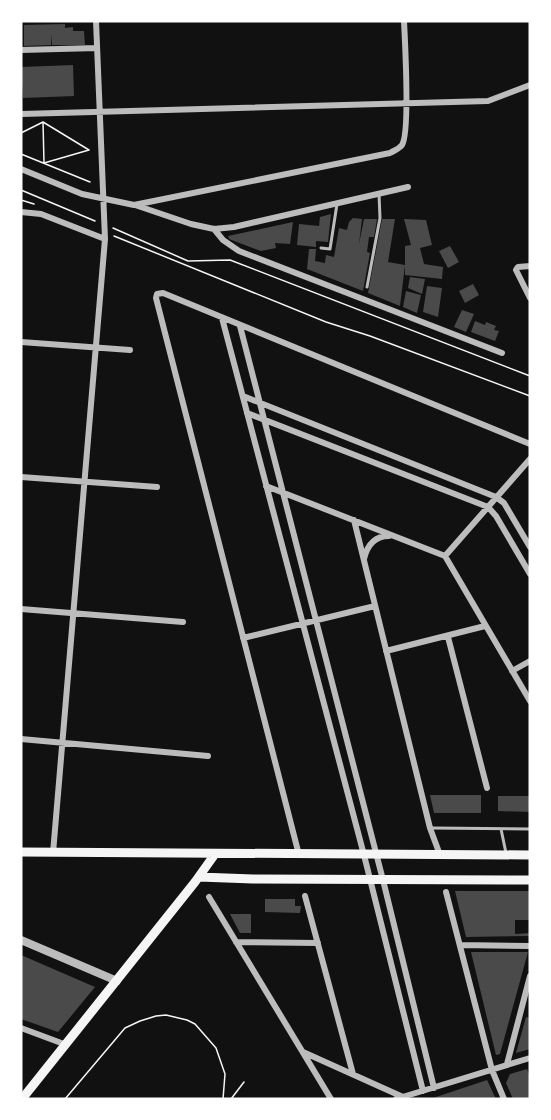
<svg xmlns="http://www.w3.org/2000/svg" width="551" height="1120" font-family="Manrope,sans-serif">
	<style>
		.building { fill: #4a4a4a }
		.lines { fill: none; stroke-linecap: round; stroke-linejoin: round }
		.path { stroke: #f5f5f5; stroke-width: 1.5 }
		.service { stroke: #bcbcbc; stroke-width: 3 }
		.minor { stroke: #bcbcbc; stroke-width: 6 }
		.tertiary { stroke: #bcbcbc; stroke-width: 8 }
		.primary { stroke: #f5f5f5; stroke-width: 9 }
	</style>
	<rect width="100%" height="100%" fill="#111"/>
	<!-- building -->
	<path class="building" d="M65,24V28L73,27V31H84L85,45H52V34L51,45L24,46V25Z
		M73,65L74,96L23,98L21,67Z
		M331,214L328,242L316,241V247L297,245L299,224L319,226L320,217Z
		M353,218L362,219L359,244L364,219H377L374,237H369L367,252L370,253L363,291L307,269L309,249H316L315,261L325,263L326,255L334,257L339,228L347,230L349,222Z
		M382,219H395L388,262L405,265L400,306L368,293Z
		M404,219L426,220L432,245L420,248L424,264L443,267L442,279L405,275V246L411,245Z
		M293,222L290,244L275,243L276,248L261,251L229,239L228,236Z
		M450,246L459,262L448,268L439,251Z
		M410,277L425,279L422,294L408,288Z
		M473,284L479,295L465,303L459,291Z
		M427,286L442,288L438,317L423,312Z
		M406,291L421,295L417,313L403,307Z
		M462,310L474,314L466,332L454,327Z
		M475,321L485,325L486,322L496,326L494,330L499,331L495,341L471,332Z
		M430,795H481V813H434Z
		M498,796H530V812L498,811Z
		M455,891H530V920H515V934L530,933V936L466,937Z
		M265,899H295V906H301L300,913L265,912Z
		M230,914H251V933H240Z
		M471,952H528L500,1054L496,1055Z
		M21,955L95,987L58,1032L21,1019Z
		M526,1017L530,1018V1049L516,1053Z
		M527,1069L530,1077V1099H513L506,1083L510,1074Z
		M487,1080L496,1099H430Z"/>
	<g class="lines">
		<!-- path -->
		<path class="path" d="M21,133L43,122L89,150L44,163L43,122
			M21,154L90,182
			M21,190L95,221
			M21,200L34,204
			M113,228L188,261L230,260L530,376
			M114,236L326,322L370,336L530,396
			M65,1099L125,1028L140,1021L156,1016L166,1015L187,1020L195,1024L216,1048L225,1074L223,1099
			M231,1099L244,1082"/>
		<!-- service -->
		<path class="service" d="M321,248L330,249L337,204
			M367,287L380,218L379,194
			M432,828L530,829
			M501,829L506,853"/>
		<!-- minor -->
		<path class="minor" d="M21,50L97,48
			M21,114L488,101L530,85
			M21,169L82,194L134,205L390,153C395,150 399,149 402,145C410,133 405,41 404,21
			M135,205L191,224L214,229L234,227L408,187
			M21,212L41,214L105,239
			M214,229L223,240L239,251L502,353
			M530,266L518,267L516,270L530,298
			M222,318L364,855L423,1091
			M240,326L383,880L434,1088
			M21,342L130,350
			M243,396L496,497L504,503L530,547
			M247,413L488,507L496,516L530,574
			M21,477L157,487
			M266,486L445,556L530,701
			M354,520L430,828L440,855
			M445,556L530,459
			M364,559C367,546 374,536 389,536
			M21,609L183,622
			M448,637L487,788
			M243,638L375,606
			M386,651L485,626
			M512,671L530,661
			M21,739L208,756
			M53,853L105,239L96,21
			M299,855L156,298L157,294L163,293L530,444
			M446,892L492,1070L504,1099
			M305,896L353,1074
			M209,897L331,1099
			M236,942L318,943
			M460,945L530,946
			M21,1028L64,1044
			M303,1052L403,1097
			M507,1064L530,976
			M396,1099L530,1058"/>
		<!-- tertiary -->
		<path class="tertiary" d="M21,940L117,981"/>
		<!-- primary -->
		<path class="primary" d="M21,852L530,855
			M199,877L253,879L530,880
			M22,1099L195,882L215,854"/>
	</g>
	<!-- border -->
	<rect width="551" height="1120" fill="none" stroke="#ffffff" stroke-width="45"/>
</svg>
